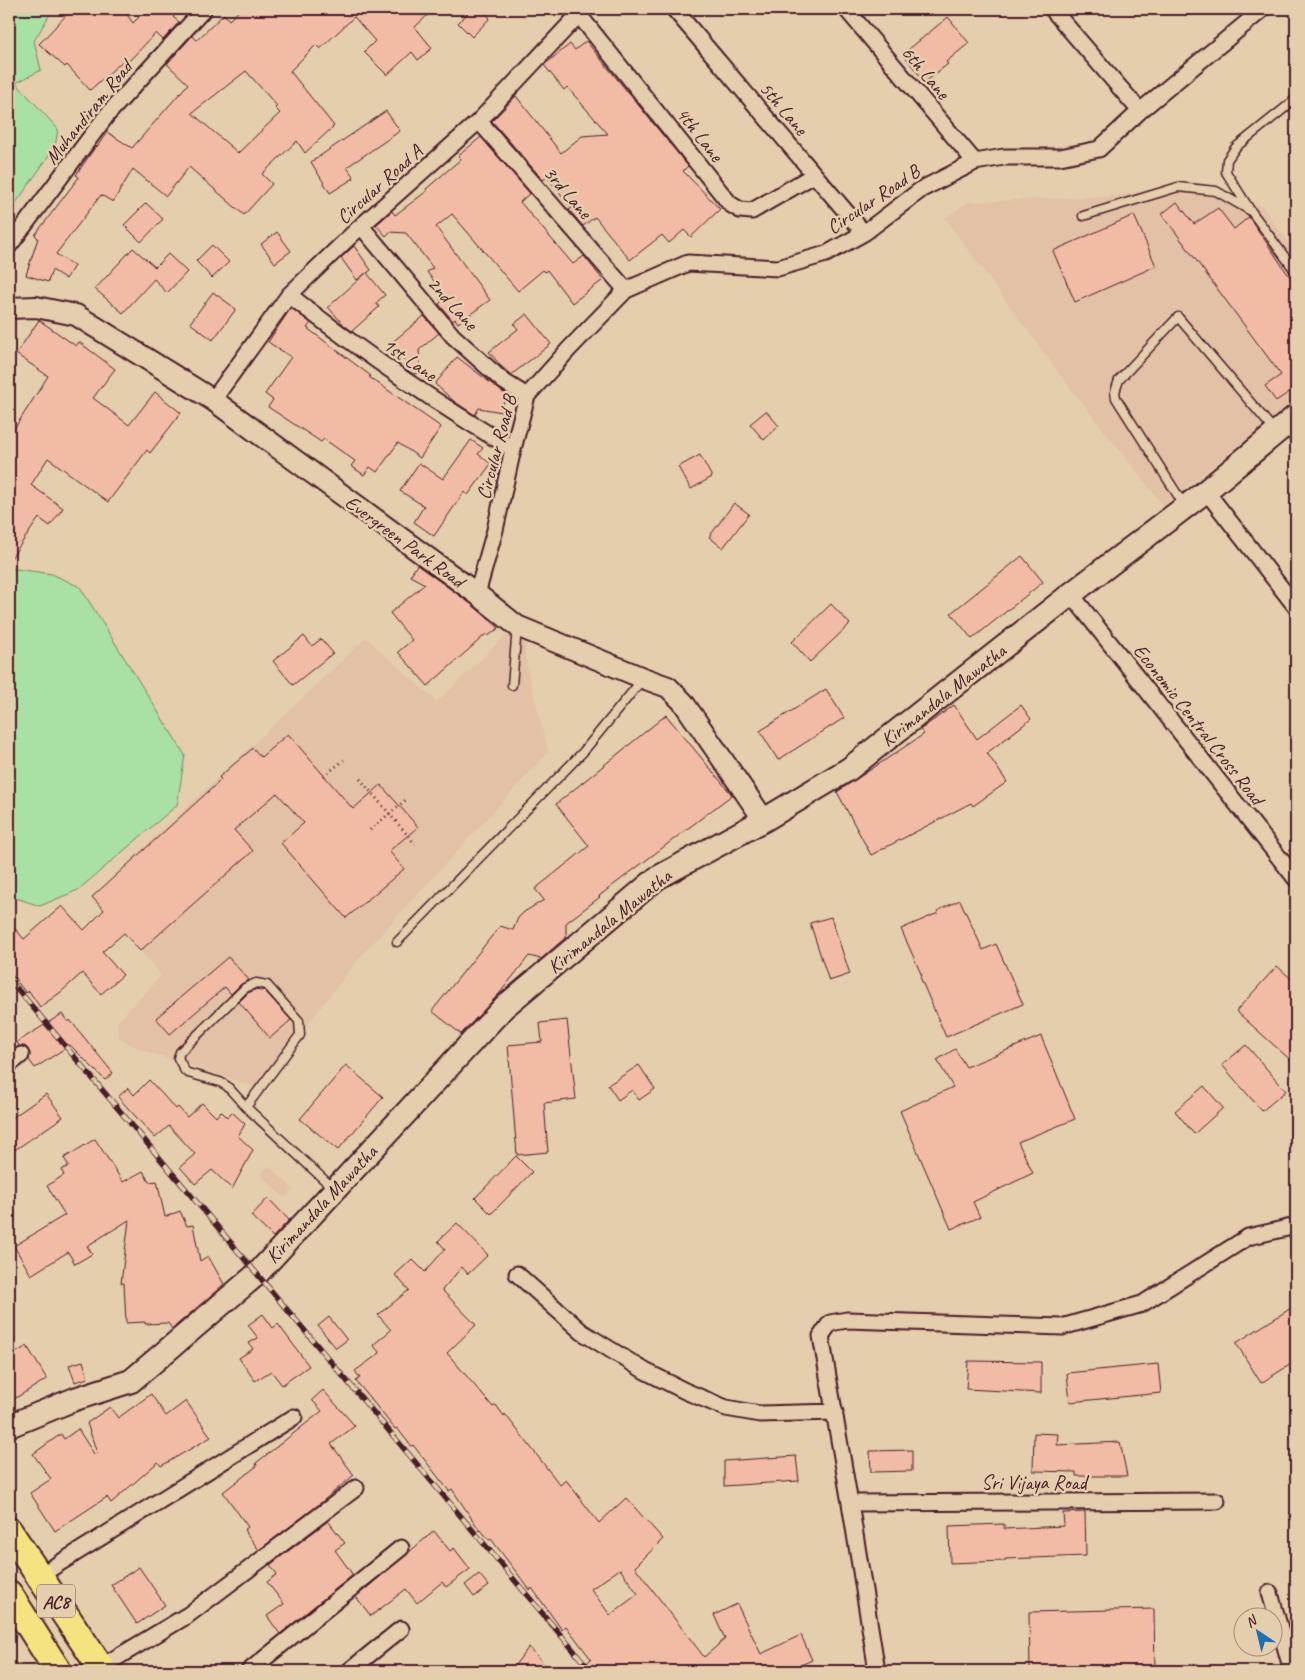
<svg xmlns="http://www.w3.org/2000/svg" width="1305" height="1680" font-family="Caveat,sans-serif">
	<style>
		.built { fill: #e2c1a6 }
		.green { fill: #a9e0a4; stroke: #7a8068 }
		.building { fill: #f2bba6; stroke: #4a1f2b; fill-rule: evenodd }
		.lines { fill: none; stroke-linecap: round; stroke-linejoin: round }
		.service-casing { stroke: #4a1f2b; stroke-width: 11 }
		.minor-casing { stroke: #4a1f2b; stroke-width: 19 }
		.tertiary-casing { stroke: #4a1f2b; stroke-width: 24 }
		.secondary-casing { stroke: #4a1f2b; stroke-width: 26 }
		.trunk-casing { stroke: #4a1f2b; stroke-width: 30 }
		.path { stroke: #4a1f2b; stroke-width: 3; stroke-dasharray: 1 4; stroke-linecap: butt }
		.service { stroke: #e4cead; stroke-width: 8 }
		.minor { stroke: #e4cead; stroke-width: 15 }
		.tertiary { stroke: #e4cead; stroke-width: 20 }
		.secondary { stroke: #e4cead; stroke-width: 22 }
		.trunk { stroke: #f5e382; stroke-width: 26 }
		.rail-casing { stroke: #4a1f2b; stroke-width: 5.5 }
		.rail { stroke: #e4cead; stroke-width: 4; stroke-dasharray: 11; stroke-linecap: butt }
		.labels { text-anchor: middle; stroke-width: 5; stroke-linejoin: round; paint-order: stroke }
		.shield { fill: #e4cead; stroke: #785452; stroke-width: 1 }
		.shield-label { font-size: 19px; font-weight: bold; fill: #4a1f2b }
		.street-label { font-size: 20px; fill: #4a1f2b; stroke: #e4cead }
	</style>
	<rect width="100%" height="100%" fill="#e4cead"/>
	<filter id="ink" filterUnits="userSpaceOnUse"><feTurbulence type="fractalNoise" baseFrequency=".02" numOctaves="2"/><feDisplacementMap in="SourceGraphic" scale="10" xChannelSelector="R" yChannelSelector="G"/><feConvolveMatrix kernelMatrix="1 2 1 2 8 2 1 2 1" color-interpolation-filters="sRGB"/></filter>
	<g filter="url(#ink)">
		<!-- built -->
		<path class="built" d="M1178,184L1218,188L1262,206L1296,254V401L1163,505L1064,380L945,218L969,202L1118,196Z
			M509,632L525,639V660L548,752L360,957L258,1088L142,1050L120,1038L117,1022L162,975L91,898L366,638L437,702Z
			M269,1166L293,1189L284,1198L260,1174Z"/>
		<!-- green -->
		<path class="green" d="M9,9H53L34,41L41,70L16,83L58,129L55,147L9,213Z
			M9,568L52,574L80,587L185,755L177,805L78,890L40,906L10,896L9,893Z"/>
		<!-- building -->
		<path class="building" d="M72,9H123L133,23L147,9H181L173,17L179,22L163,40L156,33L128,62L125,59L90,90L67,65L65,67L39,44Z
			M241,9H434L415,27L432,48L418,60L412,52L387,75L364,52L375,41L354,17L320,49L316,45L290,71L334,126L305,153L297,141L262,174L272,184L244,215L189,167L166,196L133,169L113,202L101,195L56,254L74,266L66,279L52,270L48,282L26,275L38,238L35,235L79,177L76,175L96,146L97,147L107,132L132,148L188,84L167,64L192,36L197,40L224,14L229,20ZM246,71L277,106L275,108L280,113L238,153L192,113Z
			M472,9H481L490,18L472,37L458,23Z
			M948,17L969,43L946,62L948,64L925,82L903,54Z
			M586,41L688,166L683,171L720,209L691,237L684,230L669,243L662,235L630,260L595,217L583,226L569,210L572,208L547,177L543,180L492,121L516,96L561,153L582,136L608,134L567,87L564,90L544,65L570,44L575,50Z
			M386,111L400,131L347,167L354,178L330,193L311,162Z
			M481,137L530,193L520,202L573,264L584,256L603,280L572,303L547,270L545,272L543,270L518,291L452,214L436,227L490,300L458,323L455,319L453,321L439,304L442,301L440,299L445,296L427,272L433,268L406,233L390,232L386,236L376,225L392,211L395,215L427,191L426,189L461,159L458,156Z
			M1177,202L1194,224L1218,208L1234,229L1249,217L1296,286V396L1292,390L1276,401L1265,386L1281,375L1162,214Z
			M146,203L163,219L141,242L124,225Z
			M1134,215L1156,266L1075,302L1053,251Z
			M277,232L291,251L275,263L261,244Z
			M212,245L229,262L212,278L196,261Z
			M354,246L371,270L367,273L385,295L376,303L379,307L352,331L344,325L328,307L366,273L357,280L341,258Z
			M133,248L155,267L168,254L187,272L167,293L154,279L123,313L95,289Z
			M213,292L236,309L213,340L190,323Z
			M291,308L311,323L307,328L371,376L369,377L441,427L420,458L398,443L377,472L370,467L364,475L351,466L355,461L324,439L321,442L268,407L273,400L265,394L291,357L268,342Z
			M527,314L551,344L511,375L501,366L489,352L518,329L514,324Z
			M424,316L439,333L419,350L421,373L413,374L406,369V362L390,344Z
			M39,320L76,346L79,342L115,369L93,398L129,425L155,392L181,413L150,453L147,450L108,502L48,458L31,485L63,508L50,526L39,518L9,561V437L48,376L16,354Z
			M457,357L505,394L502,412L479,408L475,415L455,402L435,384Z
			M766,411L779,426L764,440L750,424Z
			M471,440L483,448L478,454L491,464L468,495L464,492L434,536L414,522L424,506L400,491L419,463L443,479Z
			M700,455L712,477L691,489L678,467Z
			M734,503L749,514L723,548L709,537Z
			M1022,556L1043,582L972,639L951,613Z
			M417,565L470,603L499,628L488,636L486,634L428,686L398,652L412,640L390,613L425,584L410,576Z
			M831,604L850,624L810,662L792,642Z
			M304,636L312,646L321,639L333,653L293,685L273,661Z
			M826,689L844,718L778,760L760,731Z
			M954,705L977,739L1021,705L1031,719L987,753L1007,782L973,806L971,803L871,855L837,792L924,734L920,730Z
			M666,715L732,795L599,896L600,897L566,923V937L541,959L529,956L499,994L461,1034L432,1011L500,926L513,930L518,918L524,912L544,900L535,889L589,846L556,804Z
			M288,734L353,809L381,785L418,827L389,851L404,869L346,918L281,843L304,823L277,793L234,830L253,851L140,951L124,933L102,952L123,975L101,994L82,973L61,992L40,1007L29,991L26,993L9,971V922L24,939L62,906L84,930L104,910L92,897L221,780L219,777L253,748L261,757Z
			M960,900L983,950L996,944L1023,1004L946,1037L920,977L922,976L901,929L938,913L937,911Z
			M831,917L850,974L829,981L810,923Z
			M228,957L249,980L241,984L231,994L225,987L170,1034L156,1018Z
			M1277,966L1296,983V1065L1236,1011Z
			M257,989L259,991L264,990L291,1020L270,1038L239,1002L248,993Z
			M62,1014L68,1022L70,1020L113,1073L105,1080L70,1045L35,1068L29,1060L30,1054L28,1049L25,1046H19L17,1042Z
			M567,1020L576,1099L544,1103L548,1152L517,1155L508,1045L542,1042L540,1023Z
			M1041,1036L1075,1119L1018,1142L1033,1173L973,1202L980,1217L951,1229L900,1111L953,1087L937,1060L955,1049L966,1067Z
			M1246,1045L1286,1091L1262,1111L1222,1065Z
			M346,1065L383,1097L338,1150L300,1119Z
			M639,1065L655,1089L639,1100L632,1090L618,1100L608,1085Z
			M149,1080L176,1109L178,1107L187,1117L202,1103L216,1117L221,1111L227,1117L232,1112L245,1124L238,1136L253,1150L232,1189L212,1170L195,1184L180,1167L195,1154L169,1126L155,1138L118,1097L128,1088L134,1095Z
			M1204,1086L1223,1108L1194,1134L1175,1111Z
			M46,1094L63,1117L9,1154V1120Z
			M95,1139L123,1182L143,1171L149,1182L157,1181L165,1217L180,1211L187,1226L193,1225L200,1261L208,1256L224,1284L172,1329L168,1323L145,1324V1322L126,1323L124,1283H121L129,1220L87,1246L92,1254L75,1264L68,1252L31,1275L14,1246L65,1215L47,1186L64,1175L61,1170L69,1166L64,1158Z
			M516,1156L532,1172L491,1214L475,1198Z
			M268,1198L289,1220L273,1237L251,1216Z
			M457,1223L488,1255L468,1274L462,1267L442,1290L476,1325L447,1353L493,1407L496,1405L504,1416L505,1414L560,1485L566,1480L599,1523L626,1498L663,1539L635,1567L704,1657L725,1639L714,1615L737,1604L761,1654L801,1635L812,1660L788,1671H593L587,1663L591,1659L566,1626L562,1630L532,1588L530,1590L491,1539L489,1540L481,1530L480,1531L452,1489L449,1491L413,1445L411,1446L397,1428L395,1429L378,1408L356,1381L360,1378L355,1371L380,1353L373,1345L391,1330L378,1315L409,1290L395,1275L412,1259L425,1272L445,1249L438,1241ZM620,1569L638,1594L610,1615L591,1589Z
			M1296,1305V1361L1261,1383L1236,1343Z
			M263,1314L273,1328L278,1324L309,1366L282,1385L271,1371L255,1381L239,1358L253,1349L249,1343L258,1338L248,1325Z
			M329,1317L347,1340L336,1348L318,1326Z
			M27,1346L47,1379L9,1402V1357Z
			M83,1361L88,1378L75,1382L69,1365Z
			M968,1361L1041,1362V1393L966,1389Z
			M1158,1364L1161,1393L1070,1402L1067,1373Z
			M323,1390L355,1426L331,1444L354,1475L318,1505L259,1550L244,1530L248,1527L223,1492L257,1466L256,1463L322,1411L312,1400Z
			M151,1394L166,1416L186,1401L211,1437L161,1466L158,1462L111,1503L107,1497L55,1531L30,1493L51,1479L33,1454L61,1434L64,1439L78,1429L94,1454L97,1453L87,1423L110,1407L118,1418Z
			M1034,1433L1058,1434L1057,1445L1120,1442L1127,1476H1076V1472L1033,1471Z
			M912,1450V1471L871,1472L870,1451Z
			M796,1456L799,1481L724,1486V1461Z
			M1085,1512L1086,1556L1005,1559V1561L950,1563L949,1526L1004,1524V1529L1064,1526L1063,1513Z
			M328,1521L345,1543L335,1550L353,1575L280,1634L267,1616L284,1604L267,1582L277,1574L270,1565Z
			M434,1531L450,1551L454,1548L470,1569L446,1587L442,1582L417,1603L406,1589L371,1616L356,1597Z
			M139,1567L165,1605L137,1624L111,1585Z
			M479,1574L489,1586L474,1597L465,1585Z
			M1154,1609L1155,1671H1030L1029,1612Z
			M529,1647L550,1671H524L515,1665Z"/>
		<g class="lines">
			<!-- service casing -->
			<g class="service-casing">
				<path id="service" d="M1250,210L1226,172L1227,160L1236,147L1296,99
					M1083,216L1178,187L1216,191L1251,211L1296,272
					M1285,427L1296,441
					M1184,505L1116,398L1115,392L1119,380L1178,317L1274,430
					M512,685L517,628
					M397,942L583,752L642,680
					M246,1107L300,1035L299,1021L267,985L256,983L245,988L180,1052L178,1058L185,1071L188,1073L220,1082L227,1086L246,1107L333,1188"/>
			</g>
			<!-- minor casing -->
			<g class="minor-casing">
				<path id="minor" d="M674,9L864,233
					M846,9L975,162
					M1052,9L1140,111
					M579,15L730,204L740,210L752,211L814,175
					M479,121L626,290
					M361,226L453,336L503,381L527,396
					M9,246L107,115L204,9
					M289,295C361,351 435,403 513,449
					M213,400L289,295L361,226L479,121L584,9
					M1206,491L1296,607
					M477,594L495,530L513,449L527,396L569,349L626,290L688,263L778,268L826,254L864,233L922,189L975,162L1004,157H1060L1099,149L1140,111L1263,9
					M1071,594L1296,879
					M9,1065L21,1055
					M517,1274L582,1332L645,1371L685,1391L726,1408L760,1414L835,1412
					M850,1503L1217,1501
					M39,1576L294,1417
					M1270,1593L1292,1671
					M101,1667L188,1615L356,1488
					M249,1671L401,1548
					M349,1671L401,1629
					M877,1671L850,1503L821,1336L830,1323L847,1320L1062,1327L1142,1304L1248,1237L1296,1226"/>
			</g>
			<!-- tertiary casing -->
			<g class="tertiary-casing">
				<path id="tertiary" d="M9,308L36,307L76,315L213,400L477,594L517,626L643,678L668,687L683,702L764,820"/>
			</g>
			<!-- secondary casing -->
			<g class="secondary-casing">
				<path id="secondary" d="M9,1426L75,1399L131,1381L257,1274L504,1007L657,878L764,820L849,769L1071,594L1206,491L1296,416"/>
			</g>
			<!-- trunk casing -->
			<g class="trunk-casing">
				<path id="trunk" d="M9,1531L103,1671
					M9,1594L58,1671"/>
			</g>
			<!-- path -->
			<path class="path" d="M324,776L344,760
				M360,779L415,844
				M370,830L408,798"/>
			<!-- service -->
			<use href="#service" class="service"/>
			<!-- minor -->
			<use href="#minor" class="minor"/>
			<!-- tertiary -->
			<use href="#tertiary" class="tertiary"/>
			<!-- secondary -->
			<use href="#secondary" class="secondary"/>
			<!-- trunk -->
			<use href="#trunk" class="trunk"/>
			<!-- rail casing -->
			<g class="rail-casing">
				<path id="rail" d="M9,979L591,1671"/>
			</g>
			<!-- rail -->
			<use href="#rail" class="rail"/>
		</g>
	</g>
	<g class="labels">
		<!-- shield labels -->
		<rect class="shield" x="37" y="1584.5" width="38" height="33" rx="4"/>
		<g class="shield-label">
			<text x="56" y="1608">AC8</text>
		</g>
		<!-- street labels -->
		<g class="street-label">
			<text transform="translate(926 72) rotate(50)" y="7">6th Lane</text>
			<text transform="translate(784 108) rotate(50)" y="7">5th Lane</text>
			<text transform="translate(88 112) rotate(-51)" y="7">Muhandiram Road</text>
			<text transform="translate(700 134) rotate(52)" y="7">4th Lane</text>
			<text transform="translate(379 184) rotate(-42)" y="7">Circular Road A</text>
			<text transform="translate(568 192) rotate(49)" y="7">3rd Lane</text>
			<text transform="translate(873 199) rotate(-34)" y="7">Circular Road B</text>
			<text transform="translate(453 303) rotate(48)" y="7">2nd Lane</text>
			<text transform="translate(410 359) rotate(35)" y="7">1st Lane</text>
			<text transform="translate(496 447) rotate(-75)" y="7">Circular Road B</text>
			<text transform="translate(405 541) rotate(36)" y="7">Evergreen Park Road</text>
			<text transform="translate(943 695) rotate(-38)" y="7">Kirimandala Mawatha</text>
			<text transform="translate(1199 724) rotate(52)" y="7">Economic Central Cross Road</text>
			<text transform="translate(609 921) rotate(-39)" y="7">Kirimandala Mawatha</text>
			<text transform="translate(321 1204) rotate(-47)" y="7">Kirimandala Mawatha</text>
			<text x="1034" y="1489">Sri Vijaya Road</text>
		</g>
	</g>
	<!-- margin -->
	<rect width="1305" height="1680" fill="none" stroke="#e4cead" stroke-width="30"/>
	<rect x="15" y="15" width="1275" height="1650" fill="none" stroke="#4a1f2b" stroke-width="2" filter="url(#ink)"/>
	<!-- north arrow -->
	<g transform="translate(1258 1632) rotate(325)"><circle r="24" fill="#e4cead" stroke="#a68879"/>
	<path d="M0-4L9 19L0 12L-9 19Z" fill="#1f6fb2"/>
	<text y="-8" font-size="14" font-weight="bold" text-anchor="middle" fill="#4a1f2b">N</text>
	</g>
</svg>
